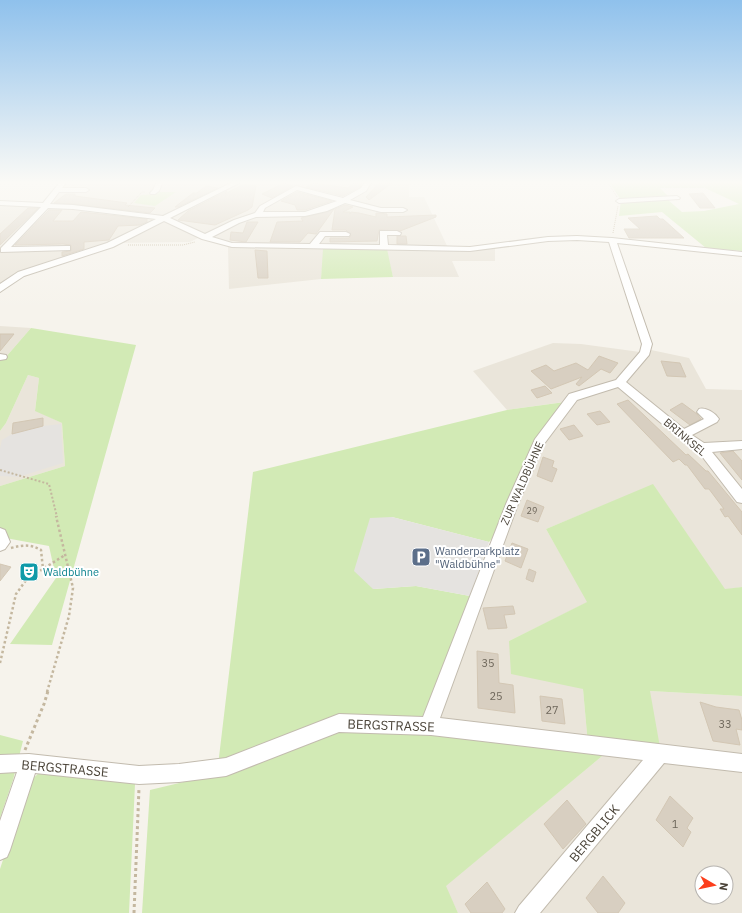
<svg xmlns="http://www.w3.org/2000/svg" width="742" height="913" font-family="'IBM Plex Sans',sans-serif">
	<style>
		.residential { fill: #eae5da; fill-rule: evenodd }
		.green { fill: #d2eab5; fill-rule: evenodd }
		.parking { fill: #e5e3e0 }
		.building { fill: #d8cfc1; stroke: #d3c7b4 }
		.lines { fill: none; stroke-linecap: round; stroke-linejoin: round }
		.minor-casing { stroke: #c2bbae; stroke-width: 2 }
		.path-far3 { stroke: #c4b79f; stroke-width: 1; stroke-dasharray: 1 1; stroke-linecap: butt }
		.path-far2 { stroke: #c4b79f; stroke-width: 2; stroke-dasharray: 2 2; stroke-linecap: butt }
		.path-far1 { stroke: #c4b79f; stroke-width: 2.5; stroke-dasharray: 2.5 2.5; stroke-linecap: butt }
		.path { stroke: #c4b79f; stroke-width: 3; stroke-dasharray: 3 3; stroke-linecap: butt }
		.minor { fill: #fff; fill-rule: evenodd }
		.labels { text-anchor: middle; stroke-width: 4; stroke-linejoin: round; paint-order: stroke }
		.number-label { font-size: 9px; fill: #6e675b }
		.street-label { font-size: 11px; fill: #4b4439; stroke: #fff }
		.service-label { font-size: 11px; fill: #4e5e75; stroke: #fff; text-anchor: start }
		.culture-label { font-size: 11px; fill: #0d838f; stroke: #fff; text-anchor: start }
		.near-number-label { font-size: 11px; fill: #6e675b }
		.near-street-label { font-size: 13px; fill: #4b4439; stroke: #fff }
	</style>
	<rect width="100%" height="100%" fill="#f6f3ec"/>
	<!-- residential -->
	<path class="residential" d="M64,181H409V197H424L449,250L469,251L495,248V261H452L459,277H393L386,249H324L321,279L229,289L228,247L230,243L206,234L190,242L112,243L110,247L11,281L0,290V204H45Z
		M0,326L31,328L5,358H0Z
		M553,343L581,344L640,352L651,350L689,358L706,389L742,390V587L725,590L653,485L546,529L588,602L509,641L583,689L588,745L438,736L439,710L494,536L564,402L507,410L473,371Z
		M28,375L39,378L35,410L62,423L65,466L0,486V431L6,423Z
		M650,691L742,696V913H458L445,886L613,747ZM702,873H726V897H702Z"/>
	<!-- green -->
	<path class="green" d="M608,181H742V251L706,248L662,212L619,216L621,200ZM660,188H705L739,204L704,211L682,212L668,200L670,198Z
		M158,192H176L155,206L134,203L141,195L156,194Z
		M323,249H387L393,277L321,279Z
		M31,328L136,345L52,645L10,644L56,578L49,546L0,537V486L65,466L62,423L35,411L39,378L28,375L6,423L0,431V358H5Z
		M565,402L494,536L489,542L392,517L373,589L416,586L470,596L422,719V735L549,744L588,745L583,689L511,674L509,641L587,602L546,529L653,484L725,589L742,587V696L650,691L661,753L613,747L446,886L458,913H142L150,790L221,773L219,757L253,472L507,410Z
		M0,735L23,741L13,780L0,818Z
		M41,771L135,784L129,913H0V869L28,783Z"/>
	<!-- parking -->
	<path class="parking" d="M61,424L63,463L18,477L0,476V449L2,440L12,434L43,426Z
		M392,517L489,542L470,596L416,586L373,589L354,571L370,518Z"/>
	<!-- building -->
	<path class="building" d="M356,181H364L360,187L343,196L306,187L313,183L348,188Z
		M381,181L392,183L369,200L366,197Z
		M284,183L293,186L272,198L262,194Z
		M244,184L256,186L252,207L248,210L215,225L178,220L188,211L227,191L225,194Z
		M206,186L218,188L178,207H175L193,193H197Z
		M297,192L332,201L305,210H297L295,205L281,201Z
		M703,193L715,208H700L689,194Z
		M66,194H75V196L127,203L125,205L155,208L150,213L73,204L54,203Z
		M345,205L353,207L343,212H350V214L351,212L359,213L376,217V213H379L387,214V217L436,215V217L400,231L379,230L377,241L330,242V238H349L351,235L346,230H332L335,209Z
		M28,208H38L0,245V234Z
		M334,209L316,234L308,233L300,242H270L277,222L303,221L301,218L327,212Z
		M49,210H62L53,221H73L81,212L147,219V222L140,225L118,226L109,240L84,242V249L62,256V252L71,251V245L63,244L15,245Z
		M657,216L660,219H663L684,238H629L624,229H640L628,218Z
		M247,222H258L246,242L230,240L231,232L243,233Z
		M397,236H406L407,244H397Z
		M255,250L267,251L268,278H258Z
		M0,334H14L0,351Z
		M599,356L618,363L610,373L601,369L579,386L576,384L582,377L551,389L531,371L546,365L554,371L576,363L588,370Z
		M661,361L680,363L686,377L667,376Z
		M545,386L552,393L537,398L531,390Z
		M628,400L686,455L688,454L706,471H708L742,512V535L728,516L725,517L720,509H724L709,489H705L687,465H685L679,459L673,462L617,404Z
		M682,403L697,414L701,419L690,425L670,410Z
		M600,411L610,422L597,425L587,414Z
		M43,418V426L12,434L13,423Z
		M574,425L583,436L569,440L560,429Z
		M733,451L742,461V480L720,453Z
		M543,457L554,461L552,467L557,469L552,482L537,476Z
		M527,500L544,507L538,522L521,516Z
		M512,543L528,549L521,568L505,561Z
		M0,564L11,567L0,581Z
		M529,569L536,572L533,582L526,579Z
		M513,606L515,614L504,615L507,628L488,629L483,608Z
		M477,651L498,654L499,683L513,685L515,713L478,708Z
		M540,696L562,699L565,724L542,721Z
		M700,702L716,707L739,710L742,720V730L736,729L740,745L713,741Z
		M670,796L693,818L687,828L691,832L683,847L656,820Z
		M567,800L586,824L563,849L544,824Z
		M603,876L625,903L618,913H598L586,898Z
		M487,882L505,909L502,913H471L465,904Z"/>
	<g class="lines">
		<!-- minor casing -->
		<g class="minor-casing">
			<path id="minor" d="M61,181H67L62,188H86L89,190L86,192H59L50,204L73,205L163,216L235,181H243L170,218L205,234L234,220L255,213L260,206L296,186L343,198L361,188L366,181H372L366,191L350,200L381,208H403L407,210L403,212H381L345,203L327,211L305,216L256,217L239,223L212,237L232,243L310,244L320,232H346L350,234L349,236H325L319,244L380,245V231H397L401,233L400,235H387L388,245L470,247L548,237L577,236L612,238L742,252V256L617,243L652,344L649,355L626,382L684,429L704,419L697,412L699,409C706,407 715,413 719,419L717,422L692,435L704,443L742,441V449L712,452L742,489V503L737,502L698,451L679,438L618,387L577,400L544,444L518,504L440,718L742,754V772L664,763L540,913H515L519,906L643,760L431,735L339,732L226,776L179,782L139,784L35,773L10,850L7,857L0,860V821L17,772L0,773V755L29,754L139,766L179,764L226,758L339,714L423,717L506,504L535,439L569,394L616,380L640,352L642,344L609,242L577,240L548,241L470,251L232,247L202,239L164,221L113,247L24,276L0,292V284L18,272L107,243L156,219L73,209L48,208L11,247L67,246H70V250L1,252V248L41,207L0,205V201L43,203ZM297,190L337,201L305,212H263L265,208Z
				M157,181H163L159,191L155,194H151L150,193L153,190Z
				M677,196L680,198L679,199L619,203L616,201L619,199Z
				M0,354L6,355L7,357L6,359L0,360Z
				M0,528L5,530L10,542L5,549L0,551Z"/>
		</g>
		<!-- path-far3 -->
		<path class="path-far3" d="M607,181L617,197
			M128,207L142,192H145
			M613,233L618,206
			M128,245H183L195,242"/>
		<!-- path-far2 -->
		<path class="path-far2" d="M0,470L49,484L57,517"/>
		<!-- path-far1 -->
		<path class="path-far1" d="M11,548C22,545 31,544 41,550L43,569
			M0,663L16,594L27,579L65,555
			M47,692L69,616L73,588L56,516"/>
		<!-- path -->
		<path class="path" d="M25,750L44,704L48,691
			M134,913L139,788"/>
		<!-- minor -->
		<use href="#minor" class="minor"/>
	</g>
	<!-- sky -->
	<linearGradient id="sky" x2="0" y2="1"><stop stop-color="#8fc1ec"/><stop offset="0.59" stop-color="#fbfaf6"/><stop offset="1" stop-color="#fbfaf6" stop-opacity="0"/></linearGradient>
	<rect width="742" height="309" fill="url(#sky)"/>
	<!-- icons -->
	<defs>
		<g id="parking-square" transform="scale(1)"><rect x="-9" y="-9" width="18" height="18" rx="4" fill="#5c6f8a" stroke="#fff"/><path d="M-3.5-5.5H1a3.5 3.5 0 0 1 0 7H-1V5.5H-3.5ZM-1-3.4V-.6H.8a1.4 1.4 0 0 0 0-2.8Z" fill="#fff"/></g>
		<g id="theatre-square" transform="scale(1)"><rect x="-9" y="-9" width="18" height="18" rx="4" fill="#0f9aa8" stroke="#fff"/><path d="M-5-5.5Q0-4 5-5.5V0Q5 5 0 6Q-5 5-5 0ZM-3.3-2.5H-1v1.5H-3.3ZM1-2.5H3.3v1.5H1ZM-2.8 1Q0 5.5 2.8 1Z" fill="#fff"/></g>
	</defs>
	<g fill-rule="evenodd">
		<use href="#parking-square" x="421" y="557"/>
		<use href="#theatre-square" x="29" y="572"/>
	</g>
	<g class="labels">
		<!-- number labels -->
		<g class="number-label">
			<text x="532" y="514">29</text>
		</g>
		<!-- street labels -->
		<g class="street-label">
			<text transform="translate(685 437) rotate(40)" y="4">BRINKSEL</text>
			<text transform="translate(522 483) rotate(-66)" y="4">ZUR WALDBÜHNE</text>
		</g>
		<!-- service labels -->
		<g class="service-label">
			<text x="435" y="555">Wanderparkplatz<tspan x="435" dy="13">"Waldbühne"</tspan></text>
		</g>
		<!-- culture labels -->
		<g class="culture-label">
			<text x="43" y="576">Waldbühne</text>
		</g>
		<!-- near-number labels -->
		<g class="near-number-label">
			<text x="488" y="667">35</text>
			<text x="496" y="700">25</text>
			<text x="552" y="714">27</text>
			<text x="725" y="728">33</text>
			<text x="675" y="828">1</text>
		</g>
		<!-- near-street labels -->
		<g class="near-street-label">
			<text transform="translate(391 725) rotate(2)" y="5">BERGSTRASSE</text>
			<text transform="translate(65 768) rotate(5)" y="5">BERGSTRASSE</text>
			<text transform="translate(594 833) rotate(-50)" y="5">BERGBLICK</text>
		</g>
	</g>
	<!-- north arrow -->
	<g transform="translate(714 885) rotate(99)"><circle r="19" fill="#ffffff" stroke="#b7b4b0"/>
	<path d="M0-3L7 15L0 10L-7 15Z" fill="#fc3f1d"/>
	<text y="-6" font-size="11" font-weight="bold" text-anchor="middle" fill="#4b4439">N</text>
	</g>
</svg>
